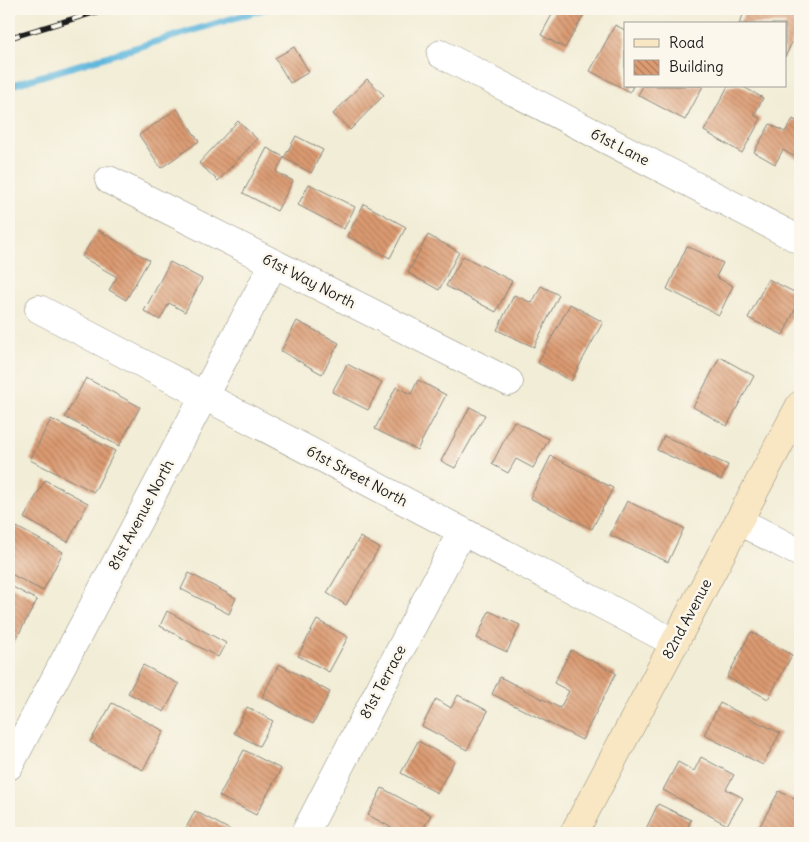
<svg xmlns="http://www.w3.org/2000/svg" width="809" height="842" font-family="Delius,sans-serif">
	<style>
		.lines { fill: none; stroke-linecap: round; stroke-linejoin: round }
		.stream { stroke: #60b7dd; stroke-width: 7 }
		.building { fill: url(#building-back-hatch) }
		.street-casing { stroke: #878479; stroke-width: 29 }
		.secondary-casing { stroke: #878479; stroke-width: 29 }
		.street { stroke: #fff; stroke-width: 28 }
		.secondary { stroke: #f9e7c3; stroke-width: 28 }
		.rail-casing { stroke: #1c1c1c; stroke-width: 5.5 }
		.rail { stroke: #fbf7ec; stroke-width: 4; stroke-dasharray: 11; stroke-linecap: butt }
		.labels { text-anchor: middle; stroke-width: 5; stroke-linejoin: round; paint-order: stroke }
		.street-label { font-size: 15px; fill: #1c1c1c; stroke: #fbf7ec }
	</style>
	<defs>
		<pattern id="building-back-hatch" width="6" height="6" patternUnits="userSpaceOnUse" patternTransform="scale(1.25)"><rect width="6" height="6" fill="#db9a71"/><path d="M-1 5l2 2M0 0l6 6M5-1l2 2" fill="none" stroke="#b17d5c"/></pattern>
	</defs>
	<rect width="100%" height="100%" fill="#fbf7ec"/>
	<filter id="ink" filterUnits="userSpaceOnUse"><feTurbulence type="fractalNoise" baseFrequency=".02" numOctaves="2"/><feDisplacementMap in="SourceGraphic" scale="10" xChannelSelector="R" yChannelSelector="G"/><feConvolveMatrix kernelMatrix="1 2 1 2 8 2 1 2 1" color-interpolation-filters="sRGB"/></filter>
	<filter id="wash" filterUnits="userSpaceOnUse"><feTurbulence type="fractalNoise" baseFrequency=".0096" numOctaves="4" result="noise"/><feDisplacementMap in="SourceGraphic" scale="20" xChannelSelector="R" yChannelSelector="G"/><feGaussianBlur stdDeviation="1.12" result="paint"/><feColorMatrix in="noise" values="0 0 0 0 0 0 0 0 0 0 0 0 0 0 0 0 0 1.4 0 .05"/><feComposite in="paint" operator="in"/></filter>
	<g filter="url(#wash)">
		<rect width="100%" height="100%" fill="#f2edd6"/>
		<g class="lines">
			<!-- stream -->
			<path class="stream" d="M9,86L264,9"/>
		</g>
		<g id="blocks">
			<!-- building -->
			<path class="building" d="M555,9H587L565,48L541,35Z
				M746,9H779L800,19V26L785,57V24H739Z
				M615,25L625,30V86H633L630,92L590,71Z
				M294,47L309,72L290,83L275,58Z
				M367,79L384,95L350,130L333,114Z
				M643,86H703L685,120L638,95Z
				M728,86H742L763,98L754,115L761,119L742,153L704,131Z
				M177,109L199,141L161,168L139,135Z
				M793,119L800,123V160L783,150L775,164L754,152L770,124L785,132Z
				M238,121L257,139L218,181L199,163Z
				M296,136L323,150L311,173L284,158Z
				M267,148L284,157L276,172L293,181L277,211L243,193Z
				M309,184L355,207L344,229L298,205Z
				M364,204L406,227L390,258L347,236Z
				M98,230L149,260L126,300L109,290L117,277L82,257Z
				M428,235L459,252L439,290L408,273Z
				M687,246L723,263L716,277L733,286L719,315L667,289Z
				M463,256L512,281L496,312L446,286Z
				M170,262L202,279L185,312L169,303L160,320L144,311Z
				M768,279L800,295V299L783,335L748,318Z
				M541,286L559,295L534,347L497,330L514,295L532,303Z
				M570,304L603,322L571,381L538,363Z
				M297,321L339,343L322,374L281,351Z
				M720,357L754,376L727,426L693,407Z
				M347,364L382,382L368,410L332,392Z
				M86,378L140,407L119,446L65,417Z
				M418,380L446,395L417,450L375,429L396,387L411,394Z
				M470,407L485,415L455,468L441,461Z
				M51,419L115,451L94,492L30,460Z
				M514,421L549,439L533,468L516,459L508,473L492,464Z
				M664,436L728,465L721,480L657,450Z
				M551,456L613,488L592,529L530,498Z
				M45,480L88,503L68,542L24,518Z
				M627,501L684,528L668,562L610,535Z
				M11,524L63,552L43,591L9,573V528Z
				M360,537L379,548L346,605L327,593Z
				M189,573L236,598L229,614L181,589Z
				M9,585L37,600L15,641L9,638Z
				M167,611L226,643L218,657L160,626Z
				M489,611L520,625L507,652L477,638Z
				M317,620L348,637L329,672L298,656Z
				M751,632L792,655L768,699L727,677Z
				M571,650L616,673L582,740L492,694L500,677L560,708L569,691L554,683Z
				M279,664L330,692L313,724L262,697Z
				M143,665L179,684L164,712L128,693Z
				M458,695L488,711L467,750L422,726L436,699L451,708Z
				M112,703L164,731L143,770L90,742Z
				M720,703L780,733L763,765L704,735Z
				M247,707L273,721L259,746L234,733Z
				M418,741L454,761L437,793L401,773Z
				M244,750L281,769L256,815L219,796Z
				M701,757L734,775L726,789L743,798L727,825L663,790L678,762L694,771Z
				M382,788L431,815L421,833H402L368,815Z
				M779,791L800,802V833H756Z
				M658,804L691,820L685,833H644Z
				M195,811L236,833H196L186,828Z"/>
		</g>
	</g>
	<g filter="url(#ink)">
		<use href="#blocks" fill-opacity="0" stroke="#878479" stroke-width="1"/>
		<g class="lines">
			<!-- street casing -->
			<g class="street-casing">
				<path id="street" d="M441,54L800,240
					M109,180L509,382
					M39,309L675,643
					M739,521L800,553
					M9,766L274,263
					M305,833L462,531"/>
			</g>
			<!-- secondary casing -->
			<g class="secondary-casing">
				<path id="secondary" d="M574,833L800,405"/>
			</g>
			<!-- street -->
			<use href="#street" class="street"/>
			<!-- secondary -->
			<use href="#secondary" class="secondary"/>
			<!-- rail casing -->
			<g class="rail-casing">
				<path id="rail" d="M9,38L106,9"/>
			</g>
			<!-- rail -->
			<use href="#rail" class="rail"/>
		</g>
	</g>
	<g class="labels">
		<!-- street labels -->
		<g class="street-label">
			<text transform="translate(620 147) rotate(27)" y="5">61st Lane</text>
			<text transform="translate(309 281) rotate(27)" y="5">61st Way North</text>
			<text transform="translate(357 476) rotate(28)" y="5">61st Street North</text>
			<text transform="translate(141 515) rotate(-62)" y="5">81st Avenue North</text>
			<text transform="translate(687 619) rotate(-62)" y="5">82nd Avenue</text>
			<text transform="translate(383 682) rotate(-62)" y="5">81st Terrace</text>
		</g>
	</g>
	<!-- margin -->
	<rect width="809" height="842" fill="none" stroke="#fbf7ec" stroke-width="30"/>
	<!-- legend -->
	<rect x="624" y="22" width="162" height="65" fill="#fbf7ec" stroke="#a29f99"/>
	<rect x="634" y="39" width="25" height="8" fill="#f9e7c3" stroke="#a29f99"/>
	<text x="669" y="48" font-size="15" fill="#1c1c1c">Road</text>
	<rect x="634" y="60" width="25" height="15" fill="url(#building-back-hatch)" stroke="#a29f99"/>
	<text x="669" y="72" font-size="15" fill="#1c1c1c">Building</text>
</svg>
